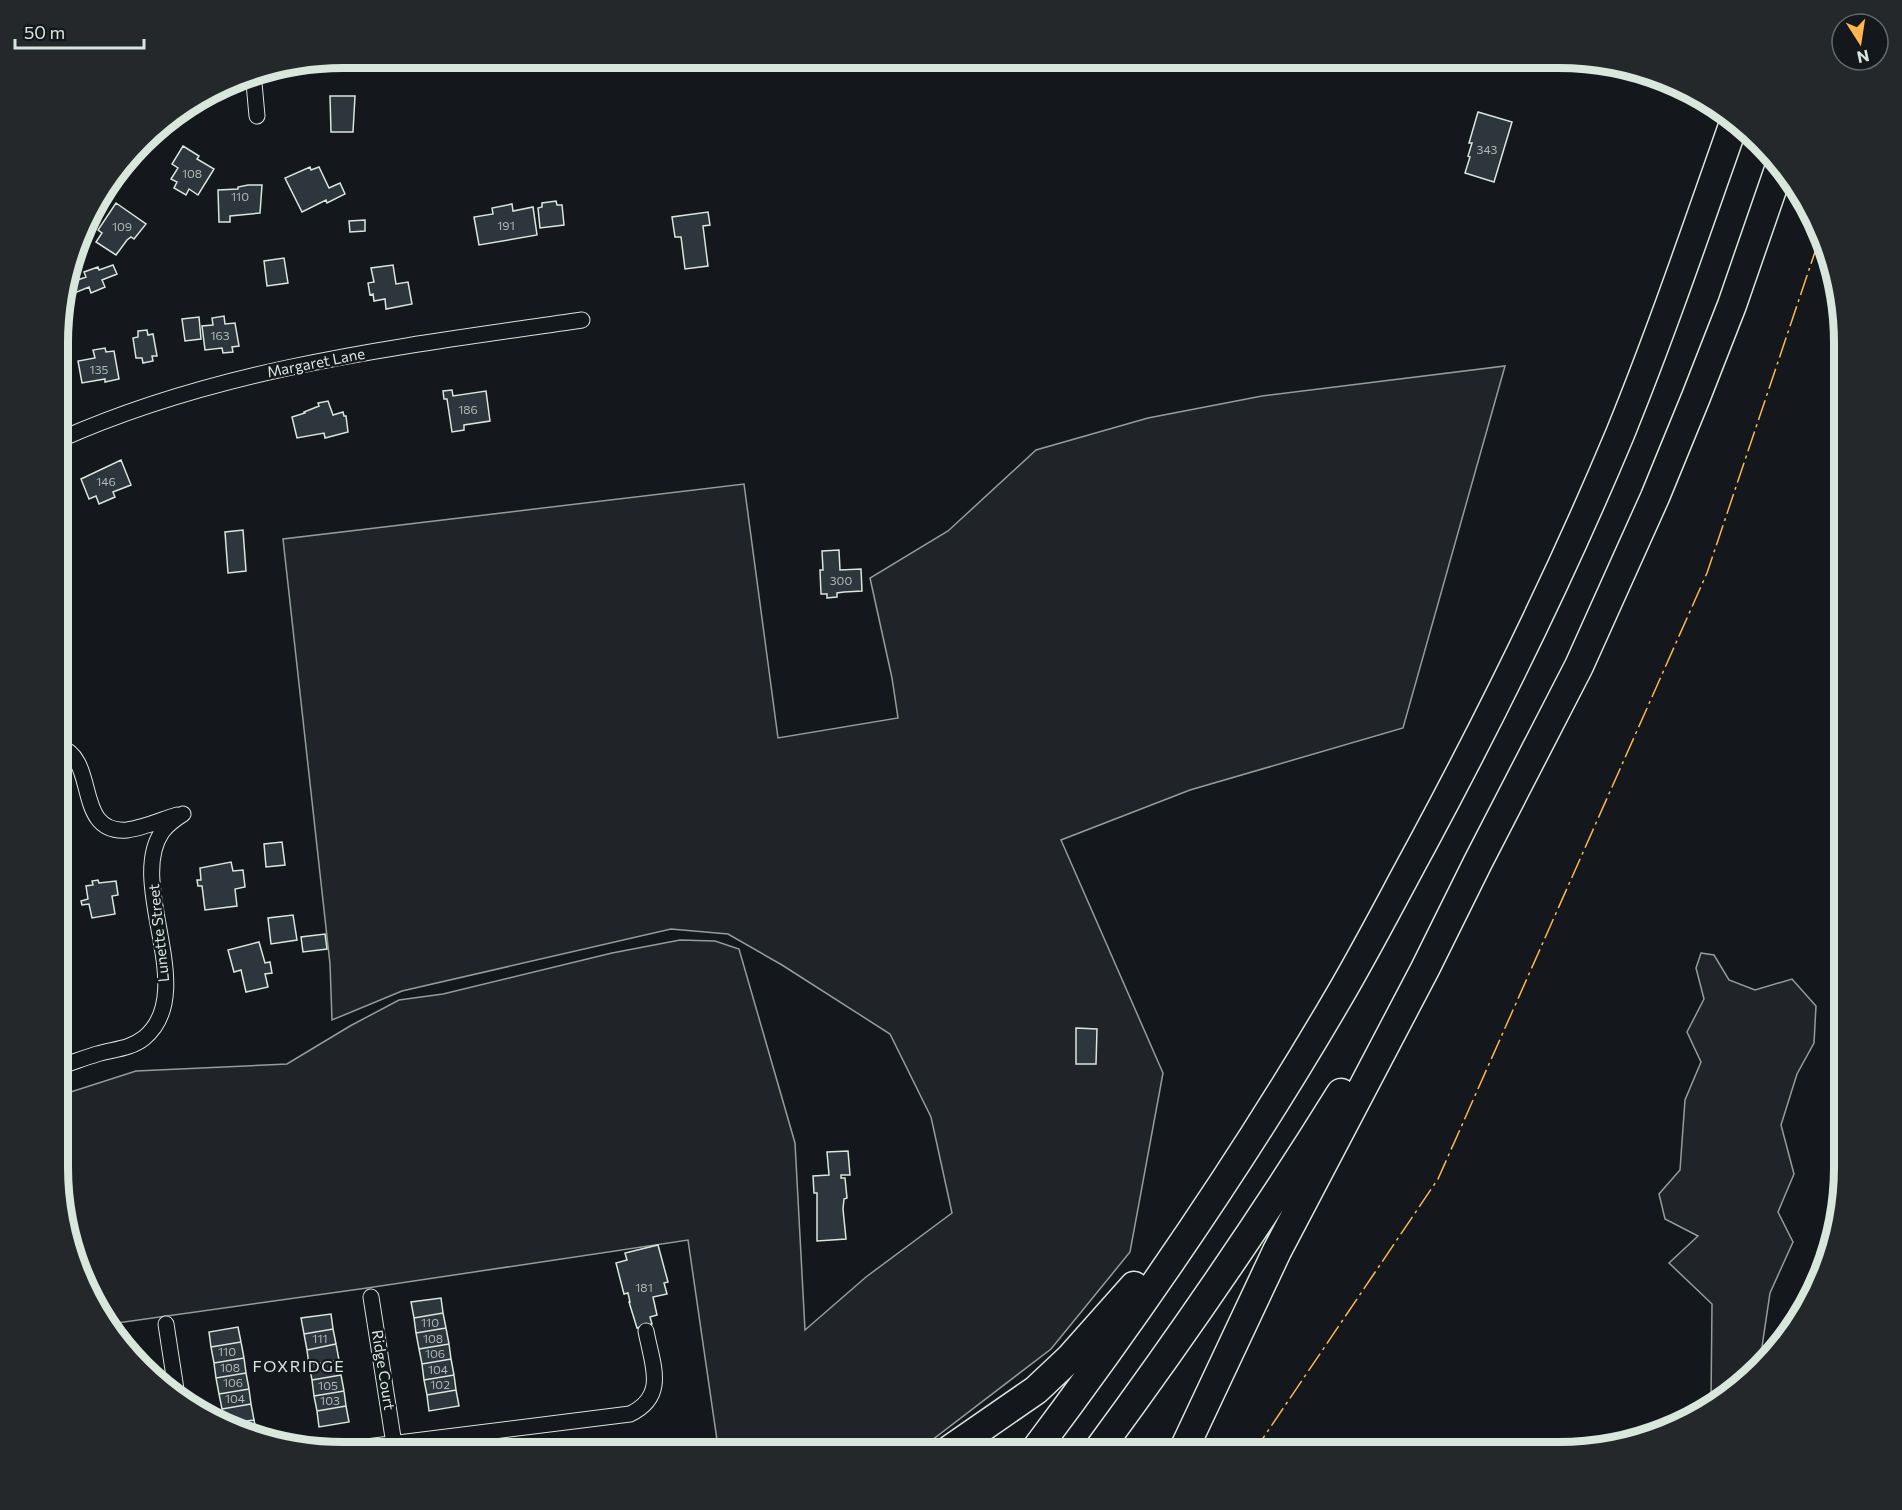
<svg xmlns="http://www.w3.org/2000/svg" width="1902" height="1510" font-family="Commissioner,sans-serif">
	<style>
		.green { fill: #202428; stroke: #939e99; stroke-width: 1.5 }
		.building { fill: #2c363c; stroke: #d8e6dc; stroke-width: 1.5 }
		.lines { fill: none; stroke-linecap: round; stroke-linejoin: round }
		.minor-casing { stroke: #d8e6dc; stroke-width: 17 }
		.motorway-casing { stroke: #d8e6dc; stroke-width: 31 }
		.minor { stroke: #14181c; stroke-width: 15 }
		.motorway { stroke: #14181c; stroke-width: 28 }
		.power { stroke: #ffb74d; stroke-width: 1.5; stroke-dasharray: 21 4.5 3 4.5; stroke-linecap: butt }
		.labels { text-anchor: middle; stroke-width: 4.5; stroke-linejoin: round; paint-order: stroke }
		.number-label { font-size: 12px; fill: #adbab4 }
		.street-label { font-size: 15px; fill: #d8e6dc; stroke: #14181c }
		.neighbourhood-label { font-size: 16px; letter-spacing: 1.5px; fill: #d8e6dc; stroke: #14181c }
		.rim { fill: none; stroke: #d8e6dc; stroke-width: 8 }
	</style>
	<rect width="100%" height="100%" fill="#14181c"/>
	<!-- green -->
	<path class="green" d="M1505,366L1403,728L1190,790L1061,840L1163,1073L1130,1252L1051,1349L915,1453H688L718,1447L688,1240L367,1288L110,1324L86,1293L58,1187V1096L136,1071L287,1064L350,1026L399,1000L443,994L612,953L680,940L715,941L739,949L795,1143L805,1330L866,1277L952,1213L931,1117L890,1034L782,965L728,934L671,929L402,991L332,1020L330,964L283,539L744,484L778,738L898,718L892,678L870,578L948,531L1036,450L1148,418L1262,396Z
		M1701,953L1714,955L1729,980L1755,990L1792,979L1816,1006L1814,1043L1797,1074L1781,1125L1794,1174L1778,1212L1793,1242L1770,1293L1759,1367L1711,1401L1712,1304L1669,1263L1698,1236L1665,1219L1659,1194L1680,1170L1685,1100L1701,1062L1687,1032L1704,999L1696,968Z"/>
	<!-- building -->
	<path class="building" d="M337,58V59H344V69L316,71L315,62Z
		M330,96H355L353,132H331Z
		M1478,112L1512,122L1494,182L1465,173L1470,157L1468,156L1472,143H1469Z
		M183,146L199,156L197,159L214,169L198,195L189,189L186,195L174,188L177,182L171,179L178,168L172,164Z
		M310,167L311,170L319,167L329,188L340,183L345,194L327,203L326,200L302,212L285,178Z
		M248,185H262L260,213L230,216V222H219L218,190L238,189V187Z
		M556,201L557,205H562L564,225L540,228L538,208L542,207V203Z
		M116,203L146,224L134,239L131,237L127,240L116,255L96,242L102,233L98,230Z
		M512,204L513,211L533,207L537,235L479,245L474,217L493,214L492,208Z
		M708,212L710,225L703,226L708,266L685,269L681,237H675L672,217Z
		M365,220V231L350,232L349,221Z
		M284,258L288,283L267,286L264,261Z
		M113,265L117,274L102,280L105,287L91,293L89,287L72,294L69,283L86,277L84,272L98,267L99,270Z
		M393,265L396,284L408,282L412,304L386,309L385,299L374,301L373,294L370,295L368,283L374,282L371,268Z
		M224,316L225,324L235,323L239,346L232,347L233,352L223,353L222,348L205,350L202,326L213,325L212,318Z
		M199,317L201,339L185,341L182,319Z
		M147,330L148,335L153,334L157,356H152L153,361L143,363L142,358H136L133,338L138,337V331Z
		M105,348L106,352L114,351L119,379L105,382V379L82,383L78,361L95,358L93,350Z
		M452,390L453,396L486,391L490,421L464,425V430L452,432L447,399H444L443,391Z
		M328,401L333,415L343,412L344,416H346L348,432L325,438L324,433L297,438L292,417L305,413L304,412L319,406L318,403Z
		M121,460L131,485L113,492L115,497L99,504L96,496L89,499L81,479Z
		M243,530L246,571L228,573L225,532Z
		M839,550L840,570L861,569L862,591L844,592L837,593V597L827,598V594H821L820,570H823L822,551Z
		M282,842L285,865L266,867L264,844Z
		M68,858L71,875L58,878V860Z
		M231,862L233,871L243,870L245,887L235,889L237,906L205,910L202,886H198L197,880H201L200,868Z
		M98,880L99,883L116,881L118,895L112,896L115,914L92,918L89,904L82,905L81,901L88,899L86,886L93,885L92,881Z
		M293,915L297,940L271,944L268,918Z
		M325,934L327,949L303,952L301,937Z
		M259,942L265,963L270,962L272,973L265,974L268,987L246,992L241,970L234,972L228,950Z
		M1076,1028L1097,1029L1096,1064H1076Z
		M848,1151L850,1175H841V1178H845L847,1198L844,1199L843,1209L846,1239L817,1241V1193H814L813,1176L829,1175L827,1152Z
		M658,1245L668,1282L664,1283L667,1294L653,1297L657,1315L650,1317L652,1324L637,1328L629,1302H630L628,1293L624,1294L616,1263L627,1260L625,1253Z
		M441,1298L443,1313L414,1318L411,1302Z
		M443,1313L446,1328L416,1333L414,1318Z
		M331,1314L333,1329L304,1334L301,1318Z
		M238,1327L241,1342L211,1347L209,1332Z
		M446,1328L449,1344L419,1349L416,1333Z
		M333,1329L336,1344L307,1350L304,1334Z
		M241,1342L244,1358L214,1363L211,1347Z
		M336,1344L339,1360L309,1365L307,1350Z
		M449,1344L451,1359L422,1364L419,1349Z
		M244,1358L246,1373L216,1378L214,1363Z
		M451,1359L454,1375L424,1380L422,1364Z
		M339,1360L341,1375L312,1380L309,1365Z
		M246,1373L249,1389L219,1394L216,1378Z
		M341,1375L344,1391L314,1396L312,1380Z
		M454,1375L456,1390L427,1395L424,1380Z
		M249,1389L251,1404L222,1409L219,1394Z
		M456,1390L459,1406L429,1411L427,1395Z
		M344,1391L346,1406L317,1411L314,1396Z
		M251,1404L254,1420L224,1424L222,1409Z
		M346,1406L349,1422L319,1427L317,1411Z
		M254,1420L257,1435L234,1431L224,1426Z"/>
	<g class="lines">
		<!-- minor casing -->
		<g class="minor-casing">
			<path id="minor" d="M253,72L257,116
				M59,440C224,366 405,346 582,320
				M59,747C99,758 73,834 127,830C143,828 161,820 177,815
				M58,1067C71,1063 84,1058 97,1054C114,1049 130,1049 144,1038C200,992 126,885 162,832C168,824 175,819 183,814
				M371,1297L394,1444
				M166,1324L177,1396
				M326,1452L630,1414C668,1396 652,1364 646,1331"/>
		</g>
		<!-- motorway casing -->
		<g class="motorway-casing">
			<path id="motorway" d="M945,1453L1036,1390L1070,1358L1134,1286
				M1033,1453C1141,1309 1243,1160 1334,1005C1365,953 1393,898 1422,845C1494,711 1561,575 1620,434C1662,331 1698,225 1735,120
				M1096,1453C1182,1336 1264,1217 1341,1093
				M1182,1453L1277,1251L1425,969L1478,862L1579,666L1655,497L1696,397L1732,305L1779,169"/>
		</g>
		<!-- minor -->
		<use href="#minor" class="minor"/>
		<!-- motorway -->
		<use href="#motorway" class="motorway"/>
		<!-- power -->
		<path class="power" d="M1253,1453L1438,1179L1707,573L1820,237"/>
	</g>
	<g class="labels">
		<!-- number labels -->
		<g class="number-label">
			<text x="1487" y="154">343</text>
			<text x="192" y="178">108</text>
			<text x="240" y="201">110</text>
			<text x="506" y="230">191</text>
			<text x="122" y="231">109</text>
			<text x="220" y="340">163</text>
			<text x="99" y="374">135</text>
			<text x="468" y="414">186</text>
			<text x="106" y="486">146</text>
			<text x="841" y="585">300</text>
			<text x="644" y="1292">181</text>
			<text x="430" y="1327">110</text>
			<text x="320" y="1343">111</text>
			<text x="433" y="1343">108</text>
			<text x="227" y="1356">110</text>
			<text x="435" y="1358">106</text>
			<text x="230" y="1372">108</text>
			<text x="438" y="1374">104</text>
			<text x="233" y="1387">106</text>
			<text x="440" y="1389">102</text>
			<text x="328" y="1390">105</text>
			<text x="235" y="1403">104</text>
			<text x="330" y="1405">103</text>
		</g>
		<!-- street labels -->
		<g class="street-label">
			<text transform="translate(316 363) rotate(-11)" y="5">Margaret Lane</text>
			<text transform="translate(159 933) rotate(-96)" y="5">Lunette Street</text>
			<text transform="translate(383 1370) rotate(81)" y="5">Ridge Court</text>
		</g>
		<!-- neighbourhood labels -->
		<g class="neighbourhood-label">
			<text x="299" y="1372">FOXRIDGE</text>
		</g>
	</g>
	<!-- crop -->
	<path d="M0 0H1902V1510H0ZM343 68H1559A275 275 0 0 1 1834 343V1167A275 275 0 0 1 1559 1442H343A275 275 0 0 1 68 1167V343A275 275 0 0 1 343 68Z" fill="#24282b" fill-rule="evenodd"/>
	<path class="rim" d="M343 68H1559A275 275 0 0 1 1834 343V1167A275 275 0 0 1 1559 1442H343A275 275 0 0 1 68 1167V343A275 275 0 0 1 343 68Z"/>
	<!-- north arrow -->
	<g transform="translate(1860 42) rotate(168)"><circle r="28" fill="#14181c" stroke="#626a69" stroke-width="1.5"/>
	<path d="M0-4.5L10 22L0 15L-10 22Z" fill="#ffb74d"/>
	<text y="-9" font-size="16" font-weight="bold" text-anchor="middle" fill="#d8e6dc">N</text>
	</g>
	<!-- scale -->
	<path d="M15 39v9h129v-9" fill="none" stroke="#d8e6dc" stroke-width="3"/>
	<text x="24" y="39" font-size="18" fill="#d8e6dc" stroke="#14181c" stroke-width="4.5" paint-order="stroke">50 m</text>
</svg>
